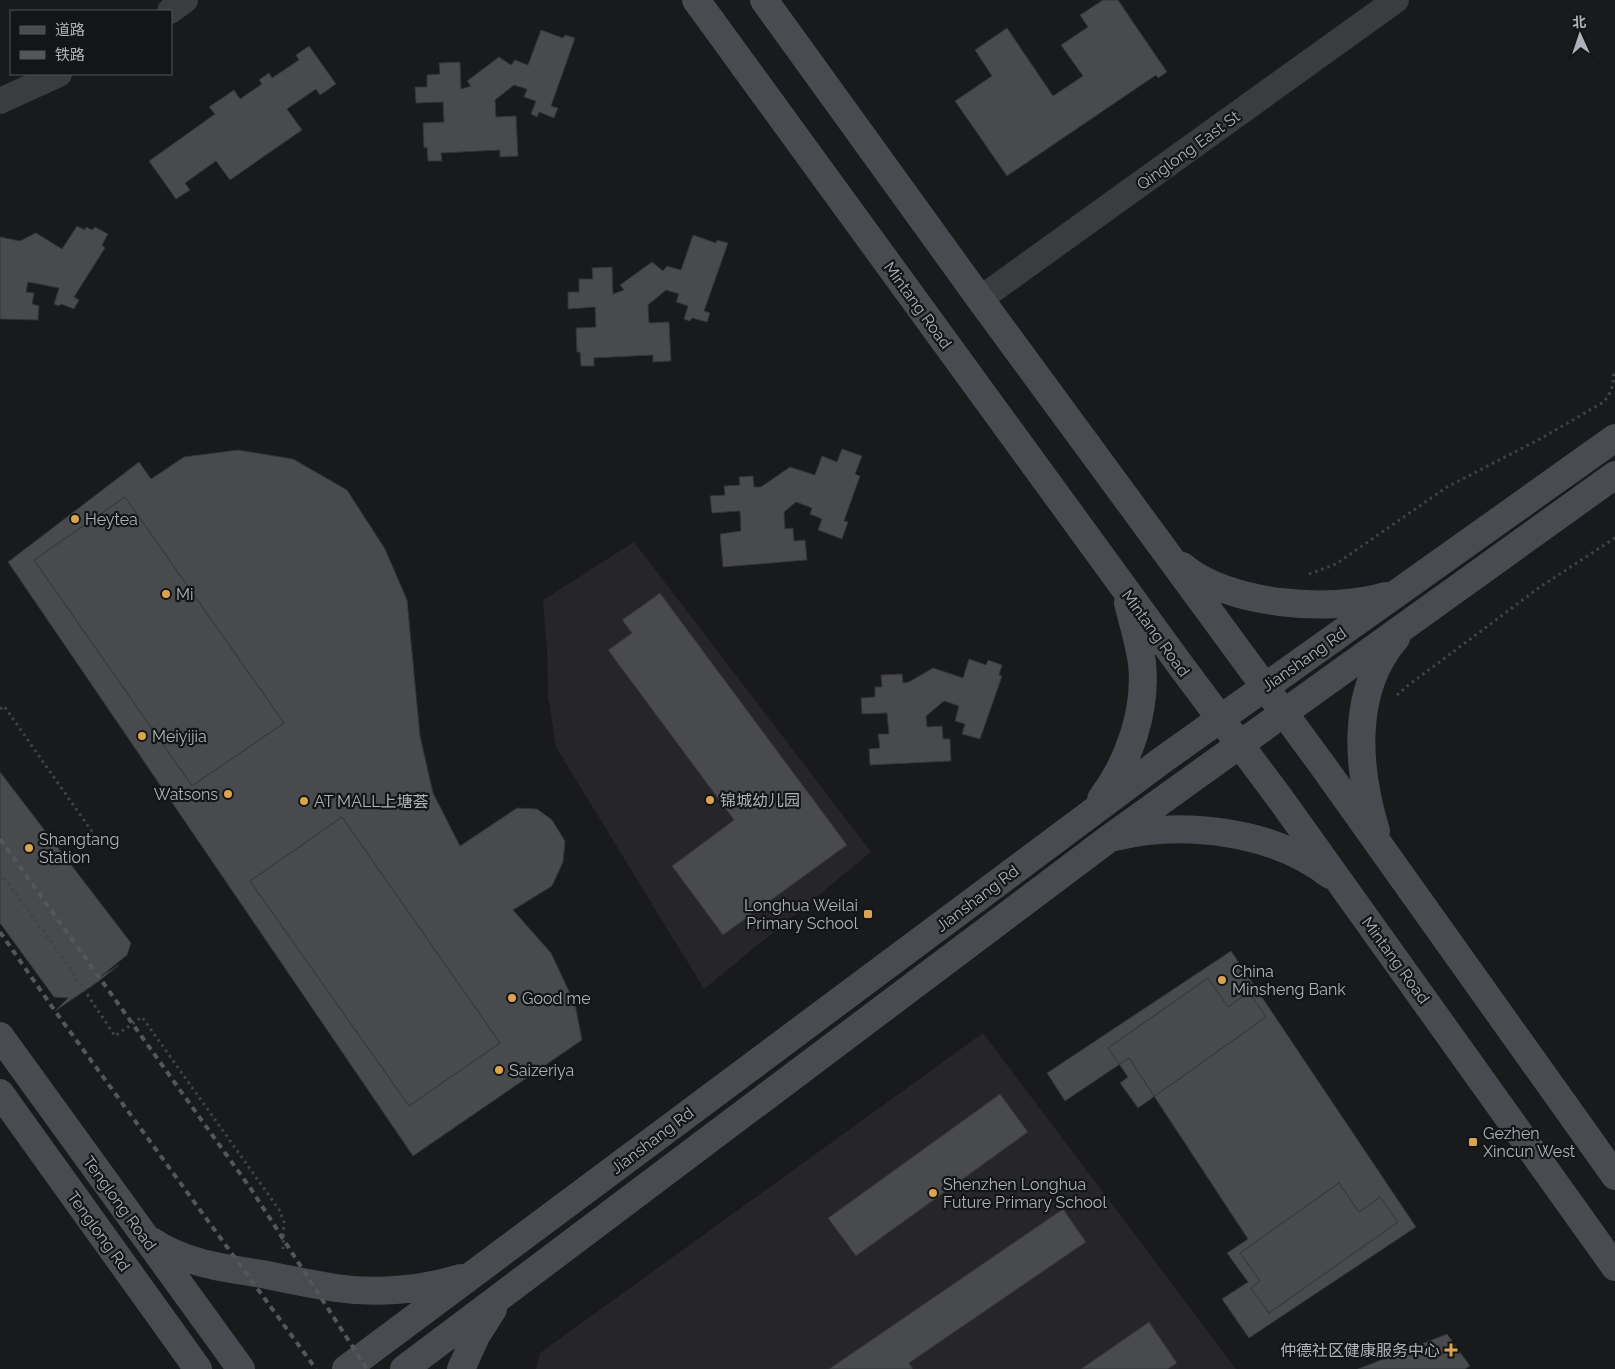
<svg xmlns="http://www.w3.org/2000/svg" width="1615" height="1369" font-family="Raleway,'Noto Sans SC',sans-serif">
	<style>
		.built { fill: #262628 }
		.building { fill: #494a4d; stroke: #343437 }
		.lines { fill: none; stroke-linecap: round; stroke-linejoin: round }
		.path { stroke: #414347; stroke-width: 3; stroke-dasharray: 2.5 4; stroke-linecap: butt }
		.minor { stroke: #3b3c40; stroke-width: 26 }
		.secondary { stroke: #494b50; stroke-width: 28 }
		.rail { stroke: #54565a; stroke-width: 4; stroke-dasharray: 6 5; stroke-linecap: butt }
		.poi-dot { fill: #dda450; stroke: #141516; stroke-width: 2 }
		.labels { text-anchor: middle; stroke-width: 4.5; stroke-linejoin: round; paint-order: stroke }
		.street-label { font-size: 16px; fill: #adb2b9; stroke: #141516 }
		.poi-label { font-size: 16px; fill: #adb2b9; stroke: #141516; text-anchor: start }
	</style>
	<rect width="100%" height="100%" fill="#191a1b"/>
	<!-- built -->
	<path class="built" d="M634,542L871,852L704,989L556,747L548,696L547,650L543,600Z
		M983,1033L1236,1369H536L540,1353Z"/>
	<!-- building -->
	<path class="building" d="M1103,0H1118L1167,72L1158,78L1156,75L1007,176L955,101L992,76L975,50L1007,28L1053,96L1083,76L1061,45L1088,27L1080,15Z
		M541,30L563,38L565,35L575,38L551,106L558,108L554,118L539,112L537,117L531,114L536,101L524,97L527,89L514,85L495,100L496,117L516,116L518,156L500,157V150L441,153L442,161H428L427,147L424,148L423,123L444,122L443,102L416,103L415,87H427V75L440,74L439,63L460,62L461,89L471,86L467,81L499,57L511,65L515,60L528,65Z
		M309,46L336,84L320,95L316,89L287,109L302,130L230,180L216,161L185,183L190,190L176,199L149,161L215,114L209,107L234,90L240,99L262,84L259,80L269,73L272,78L299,60L296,55Z
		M77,226L85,230L86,227L92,230L95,227L108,234L102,245L105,248L74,297L79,300L74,309L61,304L59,306L54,304L59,288L28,282L26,292L34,293L32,304L39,306L38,320L0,319V237L20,241L36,233L62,249Z
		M693,235L716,243L717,240L728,243L704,311L710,313L707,322L692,318L690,321L684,319L688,306L676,302L679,294L666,290L648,305L649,323L669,322L671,361L653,362V355L594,358V366H581L580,352H577L576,328L596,327L595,307L568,309V292H579V279H593L592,268L612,267L613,294L624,290L620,285L652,262L663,271L667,266L681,270Z
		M842,449L862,456L855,474L860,476L844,521L848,522L842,539L818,530L822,519L810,514L812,508L796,502L784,512L785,529L793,528L794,541L805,540L807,560L723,567L720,534L741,531L740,511L712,513L710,496L725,495L724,486L740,485L739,477L753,476L754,487H761L790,467L815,475L822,456L837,462Z
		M238,450L293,459L347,490L385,549L407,600L420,736L433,793L460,846L517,808L537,809L552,820L565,841L563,862L552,886L513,910L551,953L575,1004L582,1040L413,1156L8,562L139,462L151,479L184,457Z
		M125,497L284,723L192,786L34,560Z
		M660,593L847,845L723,935L672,866L734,820L608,650L632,633L622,620Z
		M969,659L986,665L988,660L1002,665L999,675L1002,676L980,739L962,734L965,724L955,721L959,706L944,701L926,716L927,727L942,726L943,739H950L951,761L870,765L869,749L880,748L878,734H889L887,713L862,714L861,698L875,697V687H882L881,675L902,674L903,683L909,682L933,668L963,678Z
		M0,772L131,943L127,955L100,977L119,965L99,981L55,1011L68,998L54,997L0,923Z
		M342,817L500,1043L409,1106L250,881Z
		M1231,951L1416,1227L1249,1338L1222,1299L1248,1282L1227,1253L1248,1239L1129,1058L1065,1101L1047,1073Z
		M1208,978L1228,1007L1249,992L1266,1017L1138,1108L1120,1083L1128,1077L1108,1048Z
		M1000,1094L1028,1132L856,1256L828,1218Z
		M1339,1183L1359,1212L1380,1197L1398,1222L1269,1313L1251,1288L1260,1281L1240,1253Z
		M1063,1209L1086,1242L909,1363L913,1369H829Z
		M1149,1322L1177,1363L1168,1369H1081Z
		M1447,1334L1470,1366L1465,1369H1358Z"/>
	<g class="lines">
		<!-- path -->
		<path class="path" d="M1309,574L1336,564L1447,487L1540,439L1602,403C1612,394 1613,385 1614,372
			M1397,695L1406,687L1540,587L1615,538
			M0,709L4,706L102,846
			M0,873L54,945L115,1036L142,1017L280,1211L284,1222L283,1250"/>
		<!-- minor -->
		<path class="minor" d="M170,11L185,0
			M0,101L59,74
			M980,299L1396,0"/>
		<!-- secondary -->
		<path class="secondary" d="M696,0L1181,666L1279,797L1615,1267
			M764,0L980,299L1323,766L1615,1176
			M1182,566C1228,605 1330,613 1386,596
			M1101,799C1129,762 1147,710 1142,663C1139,642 1133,623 1128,603
			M1376,831C1357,769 1350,691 1396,638
			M1115,837C1183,820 1274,831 1330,875
			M0,1036L241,1369
			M0,1093L198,1369
			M150,1240C183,1263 223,1268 262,1274C286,1279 311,1284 336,1288C376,1294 422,1290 461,1278
			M346,1369L1161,761L1615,438
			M404,1369L1107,840L1615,475
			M461,1369L476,1336L493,1309"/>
		<!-- rail -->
		<path class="rail" d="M0,839L251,1189L367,1369
			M0,932L55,1011L316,1369"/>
	</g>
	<!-- markers -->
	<g class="poi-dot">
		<circle cx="75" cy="519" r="5"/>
		<circle cx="166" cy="594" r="5"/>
		<circle cx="142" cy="736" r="5"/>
		<circle cx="228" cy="794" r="5"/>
		<circle cx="710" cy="800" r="5"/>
		<circle cx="304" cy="801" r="5"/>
		<circle cx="29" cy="848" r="5"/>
		<rect x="863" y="909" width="10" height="10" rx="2.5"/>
		<circle cx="1222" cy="980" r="5"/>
		<circle cx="512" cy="998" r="5"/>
		<circle cx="499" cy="1070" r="5"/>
		<rect x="1468" y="1137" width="10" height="10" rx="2.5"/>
		<circle cx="933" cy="1193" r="5"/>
		<path d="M1448.5 1342.5h5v5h5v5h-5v5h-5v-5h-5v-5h5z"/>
	</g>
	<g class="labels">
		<!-- street labels -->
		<g class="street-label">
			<text transform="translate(1188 150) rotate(-36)" y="6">Qinglong East St</text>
			<text transform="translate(918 305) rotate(54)" y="6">Mintang Road</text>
			<text transform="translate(1156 633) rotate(54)" y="6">Mintang Road</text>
			<text transform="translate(1304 659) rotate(-35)" y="6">Jianshang Rd</text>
			<text transform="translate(977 898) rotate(-37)" y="6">Jianshang Rd</text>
			<text transform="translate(1396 960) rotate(54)" y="6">Mintang Road</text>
			<text transform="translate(652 1140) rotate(-37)" y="6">Jianshang Rd</text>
			<text transform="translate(120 1203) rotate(54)" y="6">Tenglong Road</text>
			<text transform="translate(99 1231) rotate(54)" y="6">Tenglong Rd</text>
		</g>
		<!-- poi labels -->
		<g class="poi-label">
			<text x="85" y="525">Heytea</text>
			<text x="176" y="600">Mi</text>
			<text x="152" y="742">Meiyijia</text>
			<text x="218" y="800" text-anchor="end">Watsons</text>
			<text x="720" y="806">锦城幼儿园</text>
			<text x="314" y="807">AT MALL上塘荟</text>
			<text x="39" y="845">Shangtang<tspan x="39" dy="18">Station</tspan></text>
			<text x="858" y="911" text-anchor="end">Longhua Weilai<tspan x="858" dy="18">Primary School</tspan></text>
			<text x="1232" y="977">China<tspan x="1232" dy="18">Minsheng Bank</tspan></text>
			<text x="522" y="1004">Good me</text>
			<text x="509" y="1076">Saizeriya</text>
			<text x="1483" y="1139">Gezhen<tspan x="1483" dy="18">Xincun West</tspan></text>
			<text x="943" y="1190">Shenzhen Longhua<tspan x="943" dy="18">Future Primary School</tspan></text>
			<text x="1440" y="1356" text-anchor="end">仲德社区健康服务中心</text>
		</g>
	</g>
	<!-- legend -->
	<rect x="10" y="10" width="162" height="65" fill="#141516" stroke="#515457"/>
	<rect x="20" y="26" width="25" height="8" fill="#494b50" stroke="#515457"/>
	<text x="55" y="35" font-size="15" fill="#adb2b9">道路</text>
	<rect x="20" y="51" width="25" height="8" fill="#54565a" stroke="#515457"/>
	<text x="55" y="60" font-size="15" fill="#adb2b9">铁路</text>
	<!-- north arrow -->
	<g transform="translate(1580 35) rotate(357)" stroke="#141516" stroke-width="4" paint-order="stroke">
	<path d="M0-4L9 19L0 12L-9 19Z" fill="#adb2b9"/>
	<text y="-8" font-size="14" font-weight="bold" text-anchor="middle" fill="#adb2b9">北</text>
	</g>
</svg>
